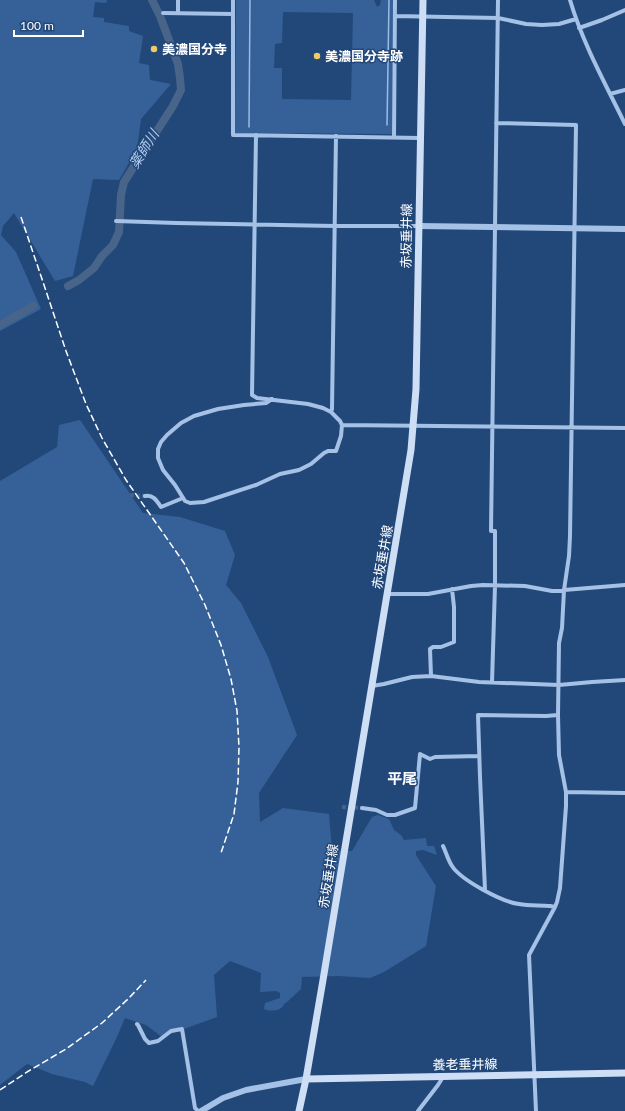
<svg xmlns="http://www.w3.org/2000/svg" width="625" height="1111" font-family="Lato,'Noto Sans JP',sans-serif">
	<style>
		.green { fill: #366198; fill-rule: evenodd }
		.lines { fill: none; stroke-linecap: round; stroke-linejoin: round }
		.stream { stroke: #98bce6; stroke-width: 1.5 }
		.river { stroke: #486489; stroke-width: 8 }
		.minor-tunnel { stroke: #43638e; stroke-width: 4; stroke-dasharray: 4 2; stroke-linecap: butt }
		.minor { stroke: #a5c1e5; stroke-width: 4 }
		.tertiary { stroke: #a5c1e5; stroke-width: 6 }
		.secondary { stroke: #cedef4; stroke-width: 7 }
		.rail { stroke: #fff; stroke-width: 1.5; stroke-dasharray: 7 3; stroke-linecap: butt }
		.poi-dot { fill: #f0ca67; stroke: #22487a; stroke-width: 1.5 }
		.labels { text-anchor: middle; stroke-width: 3; stroke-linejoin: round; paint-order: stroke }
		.poi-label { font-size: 13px; font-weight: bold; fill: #fff; stroke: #22487a; text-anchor: start }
		.street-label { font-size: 13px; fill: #fff; stroke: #22487a }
		.water-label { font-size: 14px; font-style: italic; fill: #b0cbed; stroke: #22487a }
		.quarter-label { font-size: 15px; font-weight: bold; fill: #fff; stroke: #22487a }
	</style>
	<rect width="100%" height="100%" fill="#22487a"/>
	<!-- green -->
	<path class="green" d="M0,0H107L106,3L95,2L93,17L104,18V22L129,26V31L143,36L139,63L149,65L150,80L171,84L141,119L137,149L119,180L93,179L73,276L55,281L14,213L3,226L1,235L16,252L41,309L0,331Z
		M236,0H374L377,7L380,5L381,0H393L392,134L235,133ZM283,12L353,13L351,100L282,99V68H274L275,44L282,43Z
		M80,420L143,513L180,517L225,531L235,555L226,585L241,603L268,657L297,735L259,793L260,822L283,808L329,814L332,850L352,851L372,817L378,815L389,819L394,830L401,835L404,840L426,838L427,846H434L437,855L423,850L416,851V855L436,886L426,946L384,972L370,978L339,976L302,977L301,989L287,1002L284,1004C282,1011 271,1012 264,1009L265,1003L280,998V993L276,991L260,992L261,973L230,961L214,975L217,1017L162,1037L146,1025L125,1018L116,1039L93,1086L85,1082L52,1074L27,1064L0,1085V481L57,447L59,425Z"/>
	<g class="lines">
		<!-- stream -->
		<path class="stream" d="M387,125L389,0
			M249,127L250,0"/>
		<!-- river -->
		<path class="river" d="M68,286L79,280L94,268L102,256L113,245L119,232L121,195L124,182L173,106L181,90L180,78L178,64L160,16L152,0
			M0,325L33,306"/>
		<!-- minor-tunnel -->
		<path class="minor-tunnel" d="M130,495L145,496
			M342,807L362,808"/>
		<!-- minor -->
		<path class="minor" d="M233,0V135L420,138
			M570,0C583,44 605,83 625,124
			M163,13L233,14
			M178,13V0
			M395,16L498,18L526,24L542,25L559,24L576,19
			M579,28L602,20L625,10
			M610,94L625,90
			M496,123L576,125L570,536L569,556L564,590L562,628L559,643L558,715L559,755L566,792V806L560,888L557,902L555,907L529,955L536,1111
			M256,135L252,395L257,398L308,404L323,408L331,412L340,421L342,425L341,436L336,451H328L324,453L311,464L299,470L280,474L256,485L204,502L190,503L185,501L175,485L163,470L158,458V449L161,442L167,435L181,423L194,416L218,409L244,405L266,403L272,399
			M394,137L395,0
			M116,221L176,223L335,226H419
			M331,412L332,409L336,136
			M342,425L625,428
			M145,496C153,494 157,501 161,507L183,498
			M388,594H428L471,586L483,585L525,586L552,591L625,585
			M431,676L430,649L433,647H441L454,642V607L452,589
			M492,682L495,586V531H491L498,0
			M372,686L384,684L412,677L431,676L479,682L559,685L592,682L625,680
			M566,792L625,793
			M362,808L376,810L387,815H395L415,808L420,754L430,759L435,757L479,756
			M443,846C446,852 448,860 452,866C461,880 502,902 519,904C529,906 540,905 550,906L555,907
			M485,890L480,777L478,715L546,716L558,715
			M137,1024L138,1025L145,1039L149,1043L158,1041L171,1031L182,1029L195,1108L198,1111
			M418,1111L438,1085L443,1077"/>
		<!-- tertiary -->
		<path class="tertiary" d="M419,226L625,229
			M201,1111L223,1098L246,1090L306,1079"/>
		<!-- secondary -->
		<path class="secondary" d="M306,1079L625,1073
			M299,1111L306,1079L323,980L411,450L416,389L423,0"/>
		<!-- rail -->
		<path class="rail" d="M21,217L44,285L66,351L86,404L102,438L126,480L184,563L205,605L221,645L231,679L237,711L239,747L238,782L234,814L221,853
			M0,1090L27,1072L66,1049L102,1023L128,999L146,980"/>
	</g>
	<!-- markers -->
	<g class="poi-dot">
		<circle cx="154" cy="49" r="4"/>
		<circle cx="317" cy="56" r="4"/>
	</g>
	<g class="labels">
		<!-- poi labels -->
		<g class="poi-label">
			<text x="162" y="54">美濃国分寺</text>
			<text x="325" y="61">美濃国分寺跡</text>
		</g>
		<!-- street labels -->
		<g class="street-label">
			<text transform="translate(406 236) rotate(-89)" y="5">赤坂垂井線</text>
			<text transform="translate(382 557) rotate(-80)" y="5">赤坂垂井線</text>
			<text transform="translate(328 876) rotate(-81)" y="5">赤坂垂井線</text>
			<text transform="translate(465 1064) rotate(-1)" y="5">養老垂井線</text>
		</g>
		<!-- water labels -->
		<g class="water-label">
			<text transform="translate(144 149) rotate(-58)" y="5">薬師川</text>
		</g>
		<!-- quarter labels -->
		<g class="quarter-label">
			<text x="402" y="784">平尾</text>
		</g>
	</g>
	<!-- scale -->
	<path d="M14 30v6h69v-6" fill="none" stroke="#ffffff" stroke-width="2"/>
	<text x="20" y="30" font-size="12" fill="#ffffff" stroke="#22487a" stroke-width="3" paint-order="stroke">100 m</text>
</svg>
